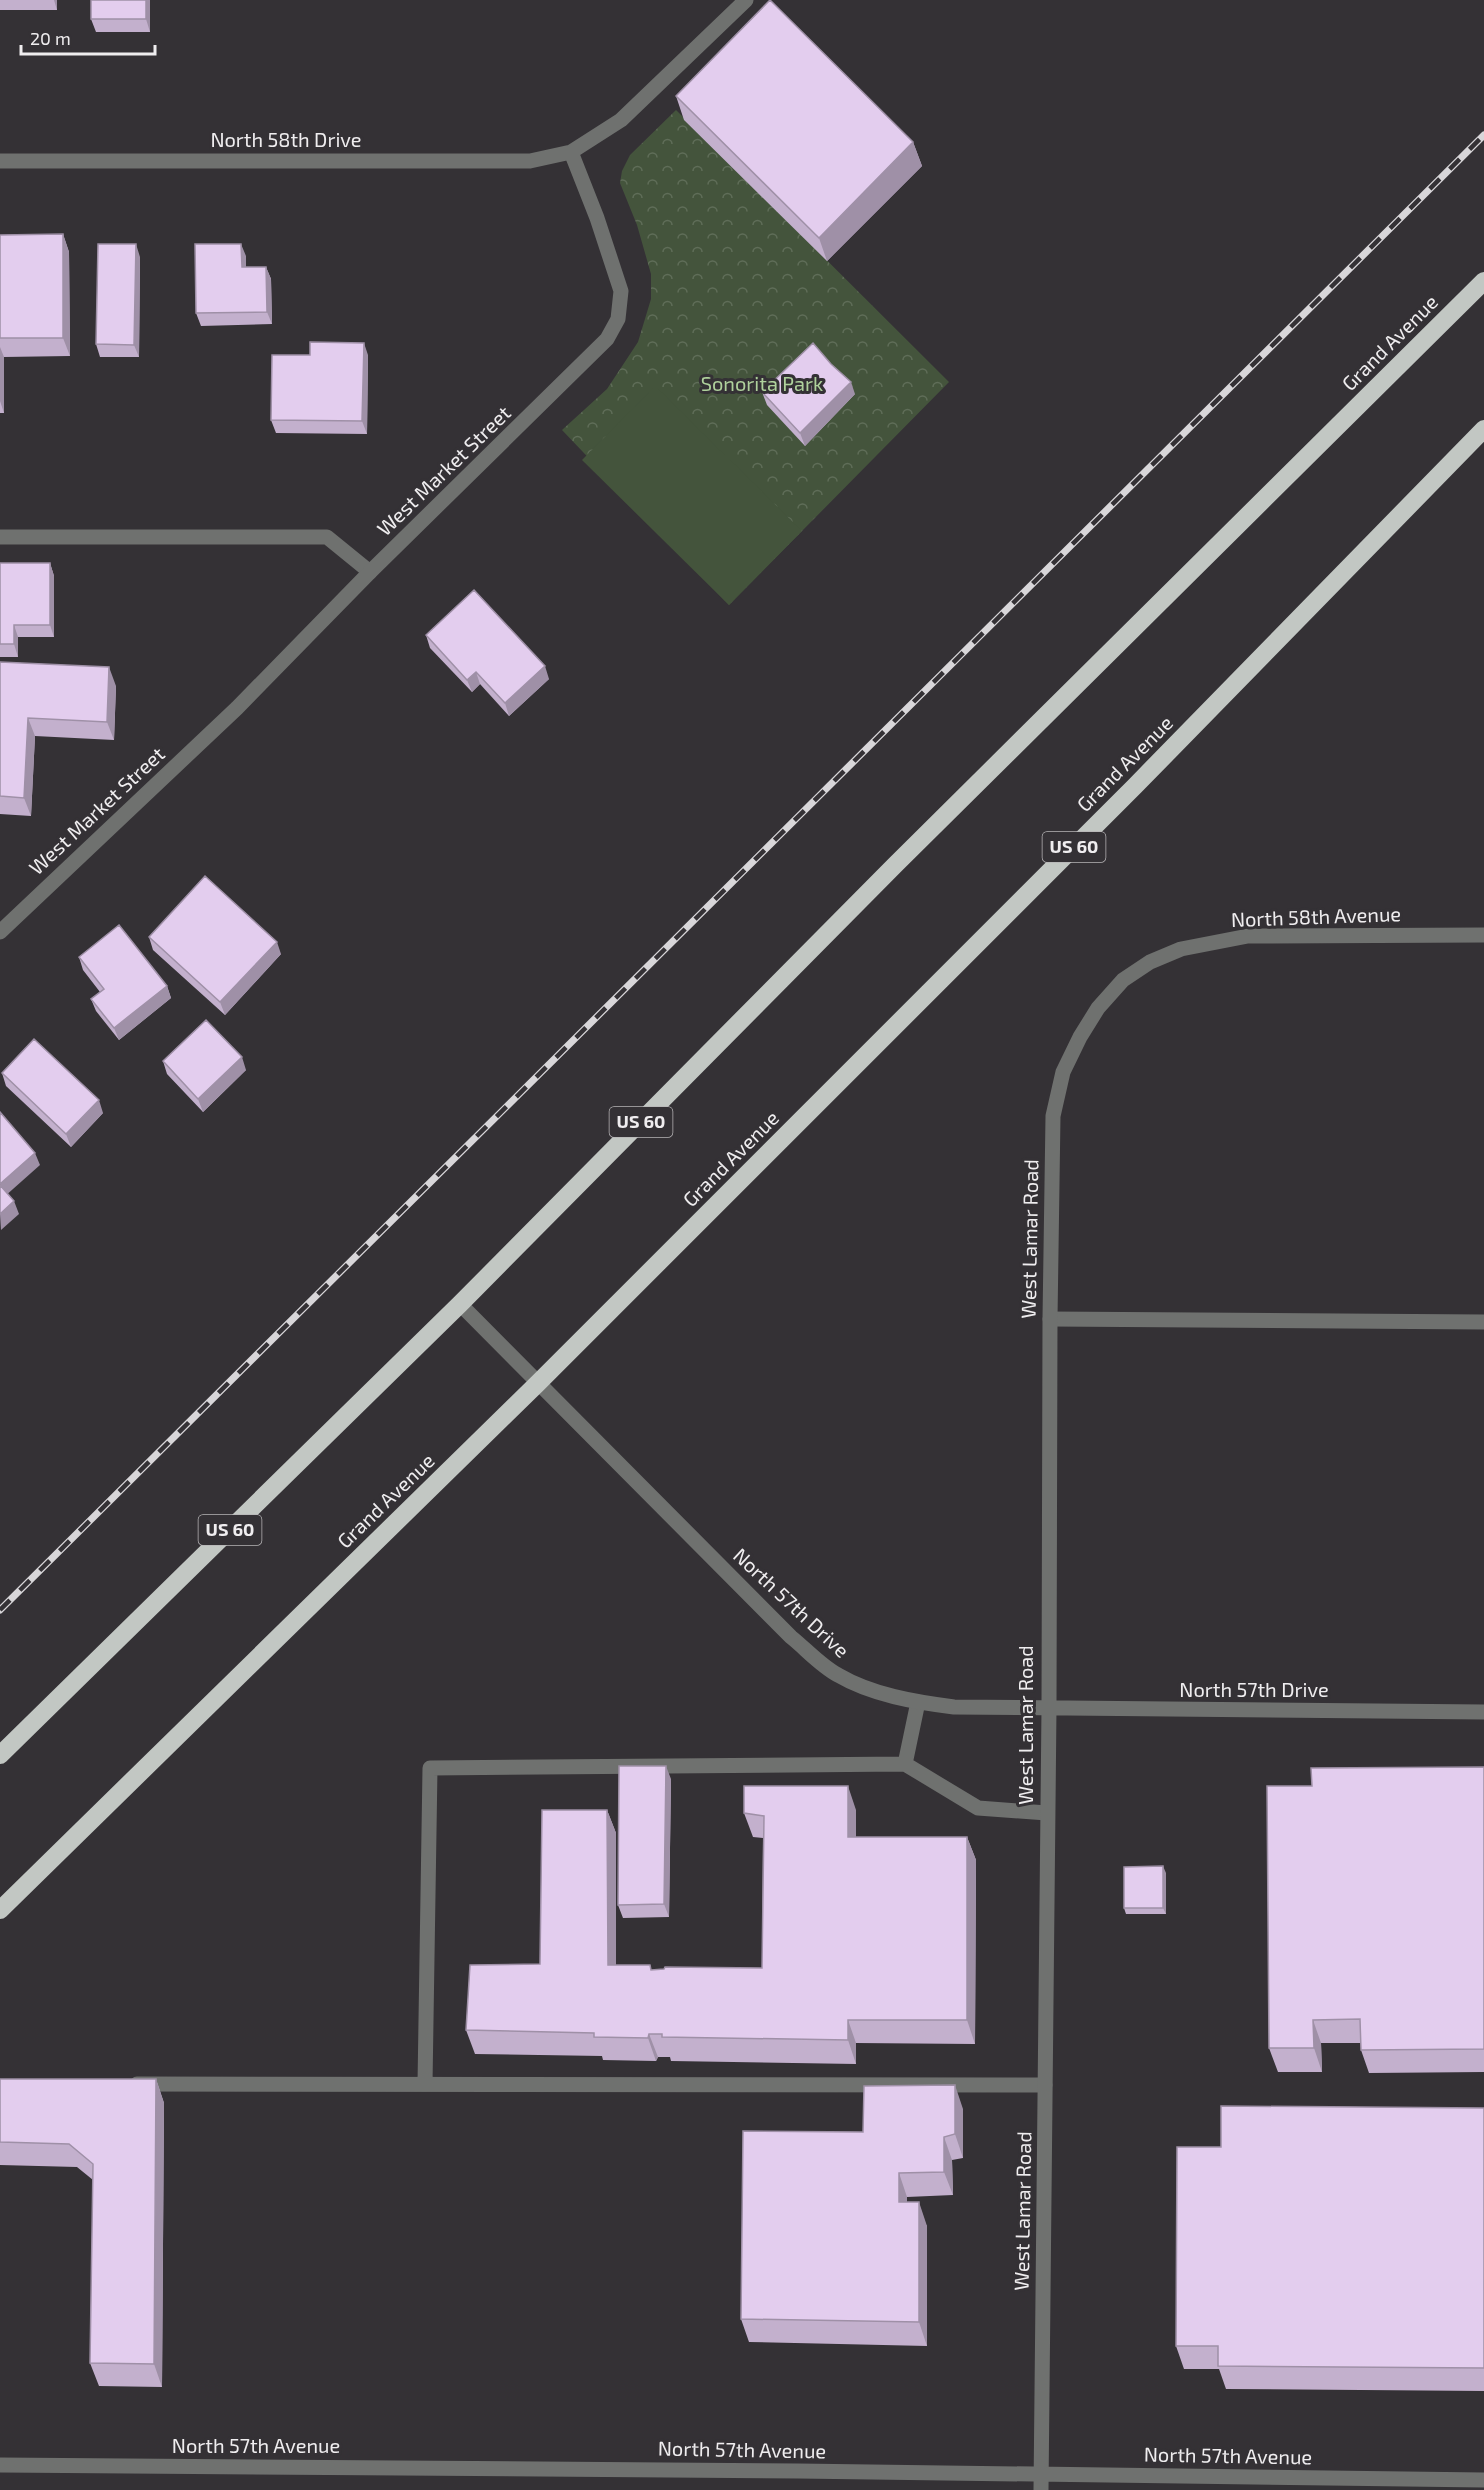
<svg xmlns="http://www.w3.org/2000/svg" width="1484" height="2490" font-family="'Exo 2',sans-serif">
	<style>
		.park { fill: url(#park-crowns) }
		.pitch { fill: #44543c }
		.lines { fill: none; stroke-linecap: round; stroke-linejoin: round }
		.lane { stroke: #6f716f; stroke-width: 15 }
		.street { stroke: #6f716f; stroke-width: 15 }
		.highway { stroke: #c2c7c3; stroke-width: 18 }
		.rail-casing { stroke: #d8d6d9; stroke-width: 7 }
		.rail { stroke: #343135; stroke-width: 4.5; stroke-dasharray: 14; stroke-linecap: butt }
		.wall { fill: #c3b0cd }
		.shaded-wall { fill: #9f90a7 }
		.building { fill: #e3cdee; stroke: #9f90a7; stroke-width: 1.5 }
		.labels { text-anchor: middle; stroke-width: 6; stroke-linejoin: round; paint-order: stroke }
		.shield { fill: #343135; stroke: #b7b5b7; stroke-width: 1.5 }
		.shield-label { font-size: 18px; font-weight: bold; fill: #efedef }
		.street-label { font-size: 20px; fill: #efedef; stroke: #343135 }
		.park-label { font-size: 20px; fill: #afd19c; stroke: #343135 }
	</style>
	<defs>
		<pattern id="park-crowns" width="20" height="18" patternUnits="userSpaceOnUse" patternTransform="scale(1.5)"><rect width="20" height="18" fill="#44543c"/><path d="M2 6a3 3 0 1 1 6 0M12 15a3 3 0 1 1 6 0" fill="none" stroke="#5f6d58"/></pattern>
	</defs>
	<rect width="100%" height="100%" fill="#343135"/>
	<!-- park -->
	<path class="park" d="M676,110L949,382L729,605L562,430L607,389L638,342L651,299V274L637,225L620,183L622,171L630,155Z"/>
	<!-- pitch -->
	<path class="pitch" d="M655,386L802,531L729,605L582,460Z"/>
	<g class="lines">
		<!-- lane -->
		<path class="lane" d="M0,537H327L370,572
			M1050,1319L1484,1322
			M905,1764L918,1702
			M137,2084L1045,2085
			M425,2084L430,1768L905,1764L978,1808L1047,1813"/>
		<!-- street -->
		<path class="street" d="M0,161H530L571,152L621,120L746,0
			M0,932L237,708L370,572L607,339L618,319L621,291L597,218L571,152
			M460,1304L791,1637C806,1649 821,1666 838,1675C872,1695 915,1702 954,1707L1484,1712
			M0,2465L798,2471L1484,2480
			M1041,2490L1049,1708L1050,1319L1053,1116L1063,1072L1080,1037L1098,1008L1123,980L1150,962L1181,949L1248,936L1484,935"/>
		<!-- highway -->
		<path class="highway" d="M0,1755L460,1304L895,865L1484,281
			M0,1910L537,1384L1135,786L1484,429"/>
		<!-- rail casing -->
		<g class="rail-casing">
			<path id="rail" d="M0,1610L1484,135"/>
		</g>
		<!-- rail -->
		<use href="#rail" class="rail"/>
	</g>
	<!-- wall -->
	<path class="wall" d="M0,0H57V10H0Z
		M150,0V32H96L91,19Z
		M676,96L913,142L922,166L827,261L684,120Z
		M63,234L69,252L70,356L4,357V413H0V235Z
		M246,256V267H266L271,279L272,324L201,326L196,313Z
		M140,257L139,357H100L96,344Z
		M310,355H368L367,434L276,433L271,420Z
		M762,392L855,394L805,446L767,405Z
		M0,563H50L54,576V637H18V657H0Z
		M426,635L549,679L509,716L480,684L472,692L430,648Z
		M0,662L116,686L114,740L35,736L31,816L0,814Z
		M149,937L281,954L225,1015L153,950Z
		M79,957L167,986L171,998L119,1040L96,1011L91,999L100,992L83,970Z
		M163,1061L246,1070L203,1112L167,1074Z
		M2,1073L103,1113L71,1147L6,1086Z
		M1484,1767V2072L1369,2073L1361,2050V2043H1321L1322,2072H1278L1269,2048L1312,1786Z
		M671,1779L669,1917L623,1918L618,1905Z
		M607,1810L616,1833V1965L651,1970L762,1968L763,1838L753,1837L744,1813L856,1810V1837H967L976,1860L975,2044L856,2043V2064L671,2061L670,2057H658L656,2061L603,2060L602,2056L475,2054L466,2030L540,1964Z
		M1166,1873V1914H1126L1124,1908Z
		M0,2079H156L164,2103L162,2387L99,2386L90,2363L93,2180L77,2167L0,2165Z
		M1484,2108V2391L1226,2389L1219,2369H1184L1176,2346L1221,2147Z
		M963,2109V2158L952,2160L953,2195L907,2197V2202L927,2226V2346L749,2342L741,2319L863,2132Z"/>
	<!-- shaded-wall -->
	<path class="shaded-wall" d="M54,0H57V10Z
		M146,0H150V32L146,19Z
		M913,142L922,166L827,261L819,238Z
		M63,234L69,252L70,356L63,338Z
		M136,244L140,257L139,357L134,345Z
		M241,244L246,256V279L242,267Z
		M266,267L271,279L272,324L267,312Z
		M364,343L368,355L367,434L362,421Z
		M0,347L4,357V413L0,401Z
		M851,382L855,394L805,446L800,433Z
		M50,563L54,576V637L50,625Z
		M14,625L18,637V657L14,644Z
		M545,666L549,679L509,716L505,703Z
		M109,667L116,686L114,740L107,722Z
		M476,672L480,684L472,692L467,680Z
		M28,718L35,736L31,816L24,798Z
		M277,942L281,954L225,1015L220,1002Z
		M167,986L171,998L119,1040L114,1028Z
		M242,1057L246,1070L203,1112L198,1099Z
		M99,1100L103,1113L71,1147L66,1134Z
		M35,1153L40,1165L4,1197L0,1184Z
		M14,1201L19,1214L1,1230L0,1214Z
		M666,1766L671,1779L669,1917L664,1904Z
		M848,1786L856,1810V1860L848,1837Z
		M607,1810L616,1833V1988L608,1965Z
		M967,1837L976,1860L975,2044L967,2020Z
		M1163,1866L1166,1873V1914L1163,1908Z
		M848,2020L856,2043V2064L848,2040Z
		M1313,2020L1321,2043L1322,2072L1314,2048Z
		M649,2034L658,2057L656,2061L648,2038Z
		M156,2079L164,2103L162,2387L154,2364Z
		M955,2085L963,2109V2158L955,2134Z
		M944,2137L952,2160L953,2195L944,2172Z
		M899,2173L907,2197V2226L899,2202Z
		M919,2202L927,2226V2346L919,2322Z"/>
	<!-- building -->
	<path class="building" d="M91,0H146V19H91Z
		M770,0L913,142L819,238L676,96Z
		M63,234V338H0V235Z
		M98,244H136L134,345L96,344Z
		M195,244H241L242,267H266L267,312L196,313Z
		M310,342L364,343L362,421L271,420L272,355H310Z
		M813,343L831,364L851,382L800,433L762,392Z
		M0,563H50V625H14V644H0Z
		M474,590L545,666L505,703L476,672L467,680L426,635Z
		M0,662L109,667L107,722L28,718L24,798L0,796Z
		M205,876L277,942L220,1002L149,937Z
		M119,925L167,986L114,1028L91,999L104,989L79,957Z
		M206,1020L242,1057L198,1099L163,1061Z
		M34,1039L99,1100L66,1134L2,1073Z
		M0,1112L35,1153L0,1184Z
		M0,1185L14,1201L0,1214Z
		M619,1766H666L664,1904L618,1905Z
		M1484,1767V2049L1361,2050L1360,2019L1313,2020L1314,2048H1269L1267,1786H1312L1311,1768Z
		M744,1786H848V1837H967V2020H848V2040L662,2037V2034H649L648,2038L594,2037V2033L466,2030L470,1965L540,1964L542,1810H607L608,1965H650L651,1970L664,1969L665,1967L762,1968L764,1816L744,1813Z
		M1163,1866V1908H1124V1867Z
		M0,2079H156L154,2364L90,2363L93,2164L69,2144L0,2142Z
		M955,2085V2134L944,2137V2172L899,2173V2202H919V2322L741,2319L743,2131L863,2132L864,2086Z
		M1221,2106L1484,2108V2368L1218,2366V2346H1176L1177,2147H1221Z"/>
	<g class="labels">
		<!-- shield labels -->
		<g class="shield">
			<rect x="1042.5" y="832" width="63" height="30" rx="4.5"/>
			<rect x="609.5" y="1107" width="63" height="30" rx="4.5"/>
			<rect x="198.5" y="1515" width="63" height="30" rx="4.5"/>
		</g>
		<g class="shield-label">
			<text x="1074" y="853">US 60</text>
			<text x="641" y="1128">US 60</text>
			<text x="230" y="1536">US 60</text>
		</g>
		<!-- street labels -->
		<g class="street-label">
			<text x="286" y="147">North 58th Drive</text>
			<text transform="translate(1390 343) rotate(-45)" y="7">Grand Avenue</text>
			<text transform="translate(444 471) rotate(-44)" y="7">West Market Street</text>
			<text transform="translate(1125 764) rotate(-45)" y="7">Grand Avenue</text>
			<text transform="translate(97 811) rotate(-43)" y="7">West Market Street</text>
			<text transform="translate(1316 917) rotate(-2)" y="7">North 58th Avenue</text>
			<text transform="translate(731 1159) rotate(-45)" y="7">Grand Avenue</text>
			<text transform="translate(1030 1239) rotate(-89)" y="7">West Lamar Road</text>
			<text transform="translate(386 1501) rotate(-44)" y="7">Grand Avenue</text>
			<text transform="translate(791 1603) rotate(43)" y="7">North 57th Drive</text>
			<text x="1254" y="1697">North 57th Drive</text>
			<text transform="translate(1026 1725) rotate(-90)" y="7">West Lamar Road</text>
			<text transform="translate(1023 2211) rotate(-89)" y="7">West Lamar Road</text>
			<text x="256" y="2453">North 57th Avenue</text>
			<text transform="translate(742 2450) rotate(1)" y="7">North 57th Avenue</text>
			<text transform="translate(1228 2456) rotate(1)" y="7">North 57th Avenue</text>
		</g>
		<!-- park labels -->
		<g class="park-label">
			<text x="762" y="391">Sonorita Park</text>
		</g>
	</g>
	<!-- scale -->
	<path d="M21 45v9h134v-9" fill="none" stroke="#efedef" stroke-width="3"/>
	<text x="30" y="45" font-size="18" fill="#efedef" stroke="#343135" stroke-width="4.5" paint-order="stroke">20 m</text>
</svg>
